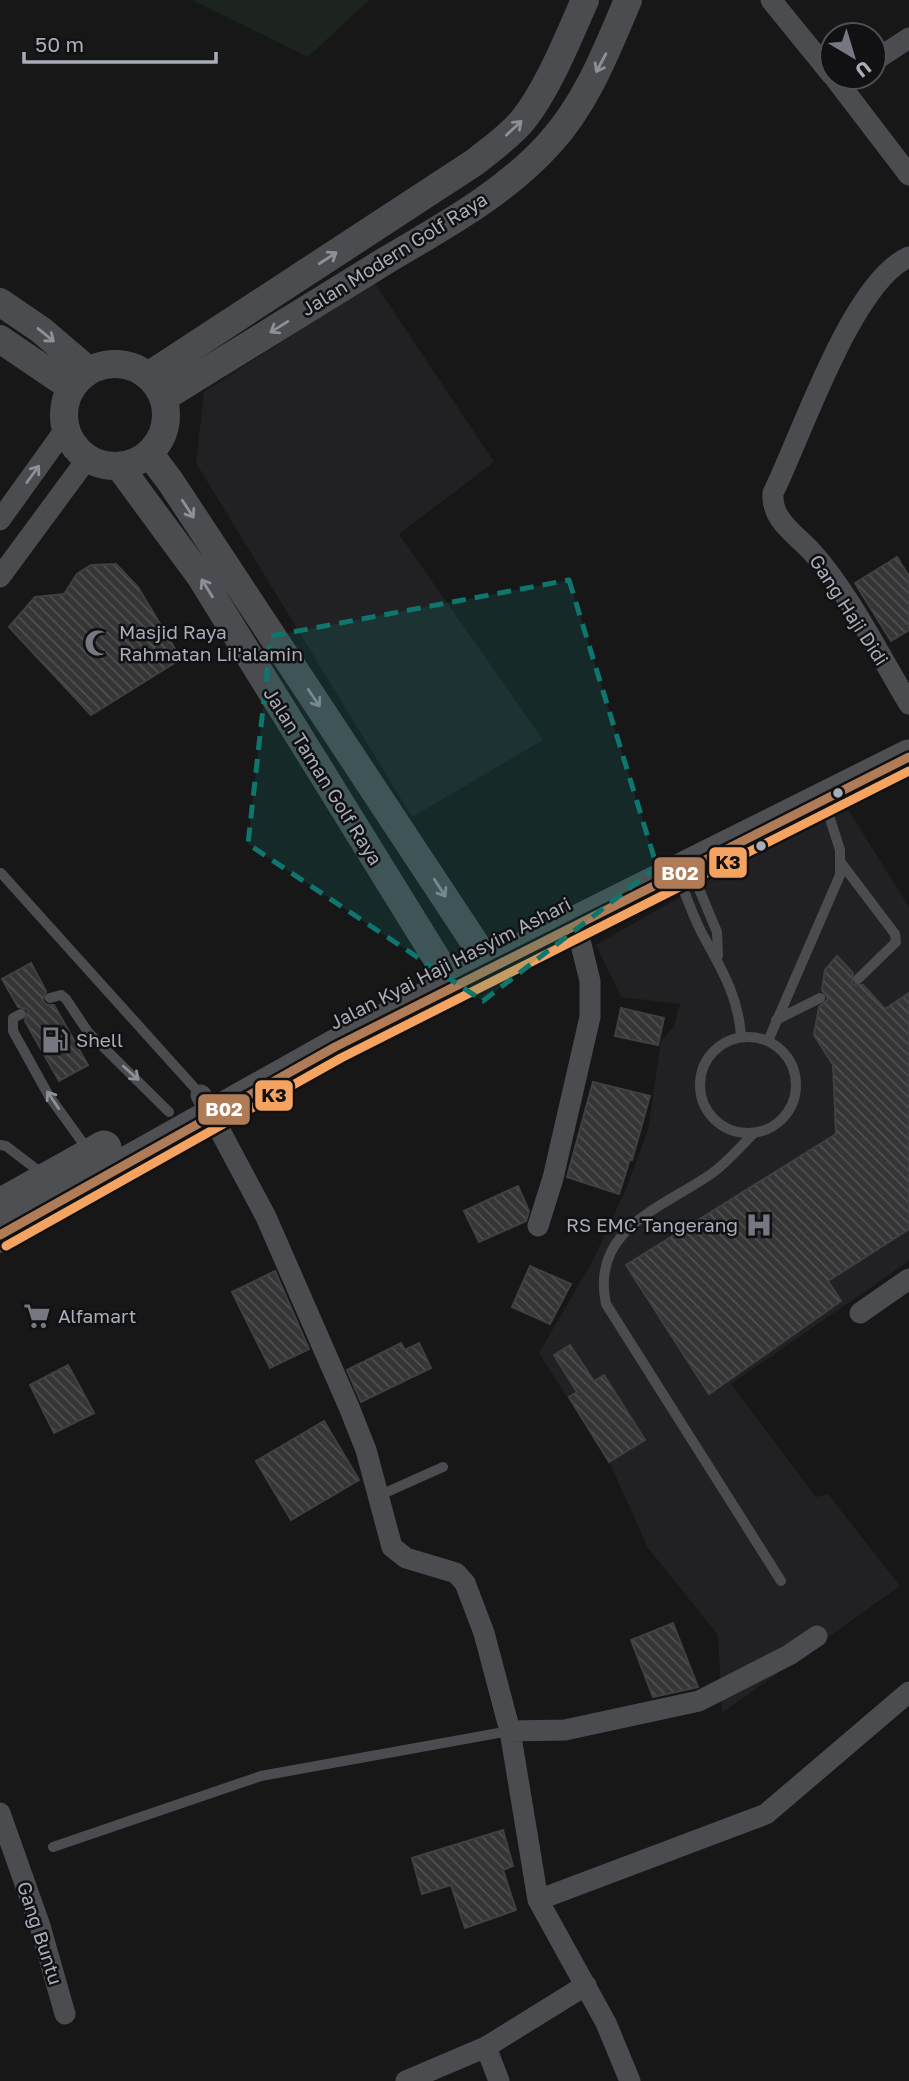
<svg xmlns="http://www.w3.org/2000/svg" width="909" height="2081" font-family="'Golos Text',sans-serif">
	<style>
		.built { fill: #212123 }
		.grass { fill: #1d241e }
		.building { fill: url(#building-back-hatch); stroke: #3f4043; stroke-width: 2 }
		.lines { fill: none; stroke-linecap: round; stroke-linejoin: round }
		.service { stroke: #4b4c50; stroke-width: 10 }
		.minor { stroke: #4b4c50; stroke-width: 21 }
		.tertiary { stroke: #4b4c50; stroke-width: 28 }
		.primary { stroke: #4d4f52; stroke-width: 35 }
		.bus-1-casing { stroke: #111113; stroke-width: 14 }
		.bus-2-casing { stroke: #111113; stroke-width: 14 }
		.bus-1 { stroke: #b07c57; stroke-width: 9 }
		.bus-2 { stroke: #f4a460; stroke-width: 9 }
		.oneway { stroke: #8c9099 }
		.marked { fill: #0f766e; fill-opacity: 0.2; stroke: #0f766e; stroke-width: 5; stroke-dasharray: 14 9; stroke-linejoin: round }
		.bus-dot { fill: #a8adb8; stroke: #111113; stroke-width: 2.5 }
		.labels { text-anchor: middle; stroke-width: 5; stroke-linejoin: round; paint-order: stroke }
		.street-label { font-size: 19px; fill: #a8adb8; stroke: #111113 }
		.poi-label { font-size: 19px; fill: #a8adb8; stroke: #111113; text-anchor: start }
		.line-badge { stroke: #111113; stroke-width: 2.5 }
		.badge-label { font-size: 19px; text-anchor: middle; font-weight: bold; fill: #fff }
		.pale-badge-label { font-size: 19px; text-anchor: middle; font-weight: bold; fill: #111 }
	</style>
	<defs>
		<pattern id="building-back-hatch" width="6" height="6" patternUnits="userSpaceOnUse" patternTransform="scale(1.75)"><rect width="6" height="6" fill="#353536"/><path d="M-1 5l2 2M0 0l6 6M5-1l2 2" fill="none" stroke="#4f5051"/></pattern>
	</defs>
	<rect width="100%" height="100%" fill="#171717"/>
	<!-- built -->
	<path class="built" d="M374,282L494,462L399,534L543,740L412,817L196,463L204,392Z
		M844,803L909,907V1261L731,1384L816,1497L828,1494L900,1586L722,1713L718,1635L648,1548L611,1466L539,1353L592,1262L626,1189L648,1130L661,1041L674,1026L680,1004L621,997L596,945Z"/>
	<!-- grass -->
	<path class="grass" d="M192,0H369L308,57Z"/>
	<!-- building -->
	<path class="building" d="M897,557L909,576V630L891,641L855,583Z
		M116,564L138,587L181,659L91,715L9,627L35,597L64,594L77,574L91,565Z
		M837,956L853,973L852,984L863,985L885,1009L909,993V1229L828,1281L841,1301L709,1394L626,1265L836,1134L833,1065L814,1035L819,1007L828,999L822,990L825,970Z
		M31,963L46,991L43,1001L47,1005H54L88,1065L59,1081L25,1021L28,1010L18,1007L2,979Z
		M621,1008L664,1018L658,1045L615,1036Z
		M593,1082L650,1096L632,1160L630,1159L619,1194L567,1177Z
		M518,1186L529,1211L526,1221L479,1242L464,1211Z
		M530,1266L571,1284L550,1324L512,1307Z
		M275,1271L309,1349L270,1368L232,1292Z
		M401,1343L405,1350L419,1343L431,1368L361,1402L347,1370Z
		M570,1345L594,1381L604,1375L645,1440L609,1462L569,1397L577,1392L554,1355Z
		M68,1365L94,1413L54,1433L30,1385Z
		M324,1421L359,1480L291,1520L256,1461Z
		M673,1623L698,1687L653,1697L631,1640Z
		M503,1830L513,1866L503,1870L516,1910L465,1928L451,1885L422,1894L412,1858Z"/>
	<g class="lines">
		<!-- service -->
		<path class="service" d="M842,864L895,934L896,942L858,979
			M692,872L717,932L718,956
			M1,873L201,1095
			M678,877C687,896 693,918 704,937C722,970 739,998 741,1037
			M50,998L61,995L66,999L88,1032L169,1112
			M21,1014L13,1018V1031L49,1096L88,1150
			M776,1020L820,998
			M700 1085a48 48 0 1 1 96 0a48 48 0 1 1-96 0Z
			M768,1041L840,875V850L825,803
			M754,1133C740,1147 728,1162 711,1174C662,1208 590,1229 606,1304L781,1581
			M0,1145L6,1146L44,1175
			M378,1496L443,1467
			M53,1847L261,1776L510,1731"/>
		<!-- minor -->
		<path class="minor" d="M771,0L832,75
			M874,61L909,38
			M834,77L909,175
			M909,257C852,281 801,437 773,493C771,521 796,534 813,553C850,595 880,656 909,704
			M0,520L66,428
			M0,577L87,459
			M201,1095L266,1217L349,1407L366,1450L392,1547L406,1558L456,1573L465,1583L484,1633L510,1731L538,1900L606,2023L630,2081
			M538,1226L553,1178L590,1017V981L576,924
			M860,1313L909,1279
			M510,1731L565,1730L699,1701L789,1655L817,1636
			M0,1813L40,1926L65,2014
			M538,1900L766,1814L909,1692
			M486,2047L499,2081
			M406,2081L486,2047L586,1985"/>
		<!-- tertiary -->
		<path class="tertiary" d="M0,302L41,330L89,371
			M0,339L72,388
			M64 415a51 51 0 1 1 102 0a51 51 0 1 1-102 0Z
			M148,376L475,162C491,149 510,136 523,120C548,89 569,36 585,0
			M163,398C237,352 311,307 385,261C442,227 504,194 549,144C586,104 607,50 628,0
			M149,453L170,481L490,966
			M119,466L200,576L453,985"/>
		<!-- primary -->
		<path class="primary" d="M0,1206L104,1148
			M0,1235L335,1047L490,966L909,757"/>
		<!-- bus-1 casing -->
		<g class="bus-1-casing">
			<path id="bus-1" d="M0,1235L335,1047L909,757"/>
		</g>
		<!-- bus-2 casing -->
		<g class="bus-2-casing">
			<path id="bus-2" d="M6,1246L341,1058L909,771"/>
		</g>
		<!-- bus-1 -->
		<use href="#bus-1" class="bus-1"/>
		<!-- bus-2 -->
		<use href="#bus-2" class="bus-2"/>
	</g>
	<!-- one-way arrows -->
	<defs><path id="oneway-shaft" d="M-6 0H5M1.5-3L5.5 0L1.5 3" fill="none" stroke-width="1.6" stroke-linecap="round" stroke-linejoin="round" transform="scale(1.75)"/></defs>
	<g class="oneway">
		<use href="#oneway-shaft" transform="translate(601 63) rotate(118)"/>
		<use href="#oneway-shaft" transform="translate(514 128) rotate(-43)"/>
		<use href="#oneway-shaft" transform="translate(328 258) rotate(-33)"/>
		<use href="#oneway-shaft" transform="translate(279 327) rotate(148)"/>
		<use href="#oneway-shaft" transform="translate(46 335) rotate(39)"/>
		<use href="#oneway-shaft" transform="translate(33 474) rotate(-54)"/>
		<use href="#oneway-shaft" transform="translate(188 509) rotate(57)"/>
		<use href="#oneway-shaft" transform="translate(207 588) rotate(-122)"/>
		<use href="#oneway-shaft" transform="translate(314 698) rotate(56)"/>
		<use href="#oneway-shaft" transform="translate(440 888) rotate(57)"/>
		<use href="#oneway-shaft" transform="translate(131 1073) rotate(42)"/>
		<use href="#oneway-shaft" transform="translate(53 1100) rotate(-124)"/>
	</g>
	<!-- marked area -->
	<path class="marked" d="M569,580L657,867L483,1001L248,844L271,636Z"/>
	<!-- icons -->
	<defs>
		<g id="mosque-bare" transform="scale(2.1)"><path d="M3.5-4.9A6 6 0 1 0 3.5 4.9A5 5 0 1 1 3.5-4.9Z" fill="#757880" stroke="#111113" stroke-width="2.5" paint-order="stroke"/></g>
		<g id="fuel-bare" transform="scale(2.1)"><path d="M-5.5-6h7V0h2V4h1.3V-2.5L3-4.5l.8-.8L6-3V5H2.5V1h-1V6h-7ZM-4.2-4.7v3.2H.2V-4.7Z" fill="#757880" stroke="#111113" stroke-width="2.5" paint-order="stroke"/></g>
		<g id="hospital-bare" transform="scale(2.1)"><path d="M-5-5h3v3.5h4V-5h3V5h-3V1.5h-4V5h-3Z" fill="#757880" stroke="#111113" stroke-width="2.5" paint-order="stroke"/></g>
		<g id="supermarket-bare" transform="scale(2.1)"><path d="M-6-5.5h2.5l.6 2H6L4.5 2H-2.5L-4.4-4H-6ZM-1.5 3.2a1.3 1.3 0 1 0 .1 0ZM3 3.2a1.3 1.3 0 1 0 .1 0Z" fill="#757880" stroke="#111113" stroke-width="2.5" paint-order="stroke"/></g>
	</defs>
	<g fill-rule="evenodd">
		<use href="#mosque-bare" x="98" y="643"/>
		<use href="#fuel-bare" x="55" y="1040"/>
		<use href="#hospital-bare" x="759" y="1225"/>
		<use href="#supermarket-bare" x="37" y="1316"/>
	</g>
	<!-- markers -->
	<g class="bus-dot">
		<circle cx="838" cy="793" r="6"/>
		<circle cx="761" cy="846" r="6"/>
	</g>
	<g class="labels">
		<!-- street labels -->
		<g class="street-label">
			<text transform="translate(394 254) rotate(-32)" y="7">Jalan Modern Golf Raya</text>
			<text transform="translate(849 610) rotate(57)" y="7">Gang Haji Didi</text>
			<text transform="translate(323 776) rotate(58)" y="7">Jalan Taman Golf Raya</text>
			<text transform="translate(450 963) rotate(-27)" y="7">Jalan Kyai Haji Hasyim Ashari</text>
			<text transform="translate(40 1933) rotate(72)" y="7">Gang Buntu</text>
		</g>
		<!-- poi labels -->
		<g class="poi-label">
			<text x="119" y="639">Masjid Raya<tspan x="119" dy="22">Rahmatan Lil'alamin</tspan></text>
			<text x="76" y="1047">Shell</text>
			<text x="738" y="1232" text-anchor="end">RS EMC Tangerang</text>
			<text x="58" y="1323">Alfamart</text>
		</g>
	</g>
	<g class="line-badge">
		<rect x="708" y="846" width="40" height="33" rx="7" fill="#f4a460"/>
		<rect x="653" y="856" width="53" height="34" rx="7" fill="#b07c57"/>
		<rect x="254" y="1079" width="40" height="33" rx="7" fill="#f4a460"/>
		<rect x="197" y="1093" width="54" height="33" rx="7" fill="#b07c57"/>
	</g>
	<g class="badge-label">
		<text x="680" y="880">B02</text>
		<text x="224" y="1116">B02</text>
	</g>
	<g class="pale-badge-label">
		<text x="728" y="869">K3</text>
		<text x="274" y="1102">K3</text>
	</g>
	<!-- north arrow -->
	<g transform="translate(853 56) rotate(142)"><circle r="33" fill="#111113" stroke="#4d4f55" stroke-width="2"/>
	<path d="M0-5L12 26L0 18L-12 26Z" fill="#757880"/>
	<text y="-10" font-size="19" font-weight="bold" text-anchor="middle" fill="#a8adb8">U</text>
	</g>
	<!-- scale -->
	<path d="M24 52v10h192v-10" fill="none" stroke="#a8adb8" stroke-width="3.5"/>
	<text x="35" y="52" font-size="21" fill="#a8adb8" stroke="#111113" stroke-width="5" paint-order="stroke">50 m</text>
</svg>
